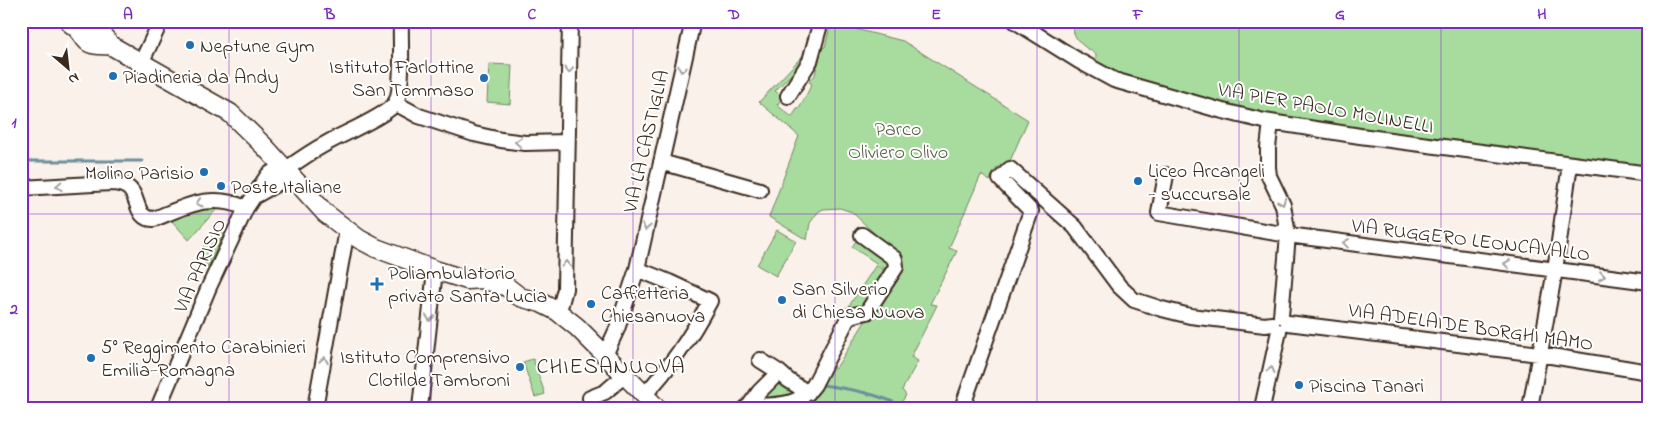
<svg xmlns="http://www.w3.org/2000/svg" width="1670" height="429" font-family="'Indie Flower',sans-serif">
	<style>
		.green { fill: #a8dc9f; stroke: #72835e }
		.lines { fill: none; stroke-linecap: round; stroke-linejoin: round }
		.stream { stroke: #6d8f9c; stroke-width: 3 }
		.minor-casing { stroke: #3b2a1e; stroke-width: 18 }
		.major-casing { stroke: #3b2a1e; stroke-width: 21 }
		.minor { stroke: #fff; stroke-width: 14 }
		.major { stroke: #fff; stroke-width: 18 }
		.oneway { stroke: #a79f9a }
		.grid { fill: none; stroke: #7b2cbf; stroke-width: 1; stroke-opacity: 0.55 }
		.poi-dot { fill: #1f6fb2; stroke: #fff; stroke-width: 2 }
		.labels { text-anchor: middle; stroke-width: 4; stroke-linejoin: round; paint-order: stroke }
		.poi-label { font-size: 20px; fill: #3b2a1e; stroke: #fff; text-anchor: start }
		.street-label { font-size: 20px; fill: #3b2a1e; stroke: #fff }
		.park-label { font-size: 20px; fill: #5c5f45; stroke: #fff }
		.quarter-label { font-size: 22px; letter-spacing: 1px; fill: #3b2a1e; stroke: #fff }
		.neatline { fill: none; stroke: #7b2cbf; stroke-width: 2 }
		.grid-label { font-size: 16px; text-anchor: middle; font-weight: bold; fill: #7b2cbf }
	</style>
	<rect width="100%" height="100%" fill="#fbf1eb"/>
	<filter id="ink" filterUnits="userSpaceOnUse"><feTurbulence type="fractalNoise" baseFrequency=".02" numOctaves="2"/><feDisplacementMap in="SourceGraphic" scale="10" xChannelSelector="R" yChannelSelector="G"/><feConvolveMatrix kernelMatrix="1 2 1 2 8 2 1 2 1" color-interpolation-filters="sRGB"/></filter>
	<g filter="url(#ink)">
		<!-- green -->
		<path class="green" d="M1073,21H1649V166L1281,121L1165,93L1121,74L1096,61V54C1082,46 1071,38 1073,21Z
			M831,23L903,41L1028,120L1010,161C998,165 994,169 990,181L981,175L949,248L957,251L930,304L937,305L911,357L918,361L902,390L906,395L898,408H789L829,368H836L903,261L852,212L840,208L823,209L818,212L810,223L807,240L769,217L799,136L759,102L810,48L807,58L775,91L783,97L777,105L792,117L797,109H799L812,84L809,82L815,75L821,48L825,47Z
			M489,64L512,65L510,104L487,102Z
			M210,205L216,207V210L189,240L171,220Z
			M220,230L222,231L223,235L208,267L197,254L214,234Z
			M777,230L796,241L776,276L757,265Z
			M858,238L892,261L887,270L852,247Z
			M876,265L888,273L864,310L849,306Z
			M533,359L545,394L535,397L523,362Z
			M778,378L803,394L792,399L760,398Z"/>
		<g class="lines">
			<!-- stream -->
			<path class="stream" d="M21,161H142
				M822,385C852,389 879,394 906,408"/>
			<!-- minor casing -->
			<g class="minor-casing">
				<path id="minor" d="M1015,21L1079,61L1114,80L1219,110L1264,121L1360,136L1649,174
					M141,63L161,21
					M788,96L810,61L821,21
					M395,103L419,116L474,134L501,140L525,143L567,142
					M1271,122L1268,148V167L1269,176L1283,205L1288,235L1281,316
					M661,162L760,190
					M285,170C299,160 312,151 327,143C342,134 389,115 396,102C404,86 400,40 401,21
					M1166,175L1159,213L1288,235L1649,282
					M21,188L111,183C116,183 122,184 127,187C140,195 134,220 154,219C187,206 211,192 246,208
					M257,195L280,182L285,170
					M637,269L669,282L710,301C692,335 671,367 644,395
					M557,311L561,304L565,289L570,21
					M1288,323L1539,354L1649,372
					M605,355L617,329L637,269L693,21
					M760,360L779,372
					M749,406L759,392L779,372L788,380L808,393
					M158,408L209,287L246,208L268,175L274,171L285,170
					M315,408L347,230
					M420,408L435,270
					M592,408L590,398L605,392L625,375
					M746,408L749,406C774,405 798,408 814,385L849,316L867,312L896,267L895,259L862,235
					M962,408L1031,211L1000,179L1010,169L1075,227L1119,286L1134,300L1162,309L1190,316L1265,325L1272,324
					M1262,408L1279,331
					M1530,408L1555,270L1570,164"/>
			</g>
			<!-- major casing -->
			<g class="major-casing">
				<path id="major" d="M70,23C91,36 77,47 110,45
					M77,27C96,28 100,30 110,45L230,113L265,147L325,213L359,239L376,248L435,270L467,280L482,279L507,287L520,297L541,303L557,311L577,327L605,355L657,408"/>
			</g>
			<!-- minor -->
			<use href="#minor" class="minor"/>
			<!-- major -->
			<use href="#major" class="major"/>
		</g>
		<!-- one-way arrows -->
		<defs><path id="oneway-chevron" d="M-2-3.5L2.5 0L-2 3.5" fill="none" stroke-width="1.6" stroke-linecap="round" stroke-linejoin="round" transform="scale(1.25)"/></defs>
		<g class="oneway">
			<use href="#oneway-chevron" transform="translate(682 69) rotate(103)"/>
			<use href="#oneway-chevron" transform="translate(569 70) rotate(92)"/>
			<use href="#oneway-chevron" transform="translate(518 142) rotate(-174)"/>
			<use href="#oneway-chevron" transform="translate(59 186) rotate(177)"/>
			<use href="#oneway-chevron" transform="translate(1282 202) rotate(68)"/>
			<use href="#oneway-chevron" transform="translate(199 203) rotate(163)"/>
			<use href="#oneway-chevron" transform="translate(646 227) rotate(103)"/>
			<use href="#oneway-chevron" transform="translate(1346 243) rotate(-173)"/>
			<use href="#oneway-chevron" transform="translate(566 264) rotate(-90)"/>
			<use href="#oneway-chevron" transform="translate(1507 264) rotate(-173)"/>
			<use href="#oneway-chevron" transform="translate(1602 276) rotate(8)"/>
			<use href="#oneway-chevron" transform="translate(430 318) rotate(96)"/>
			<use href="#oneway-chevron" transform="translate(324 360) rotate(-80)"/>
			<use href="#oneway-chevron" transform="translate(1271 370) rotate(-77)"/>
		</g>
	</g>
	<!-- grid -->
	<path class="grid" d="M229,21V408M431,21V408M633,21V408M835,21V408M1037,21V408M1239,21V408M1441,21V408M21,214H1649"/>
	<!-- markers -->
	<g class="poi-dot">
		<circle cx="190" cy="45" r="5"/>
		<circle cx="113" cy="76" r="5"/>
		<circle cx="484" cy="78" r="5"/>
		<circle cx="204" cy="172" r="5"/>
		<circle cx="1138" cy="181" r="5"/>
		<circle cx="221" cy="186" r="5"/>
		<path d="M374.5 276.5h5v5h5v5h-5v5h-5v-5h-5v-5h5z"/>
		<circle cx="782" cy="300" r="5"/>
		<circle cx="591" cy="304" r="5"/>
		<circle cx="91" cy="358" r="5"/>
		<circle cx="520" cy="367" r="5"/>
		<circle cx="1299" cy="385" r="5"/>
	</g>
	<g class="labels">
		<!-- poi labels -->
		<g class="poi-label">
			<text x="200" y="52">Neptune Gym</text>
			<text x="474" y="73" text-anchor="end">Istituto Farlottine<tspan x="474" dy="23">San Tommaso</tspan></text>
			<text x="123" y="83">Piadineria da Andy</text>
			<text x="1148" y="177">Liceo Arcangeli<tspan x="1148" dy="23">- succursale</tspan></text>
			<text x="194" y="179" text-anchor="end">Molino Parisio</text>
			<text x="231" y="193">Poste Italiane</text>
			<text x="388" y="279">Poliambulatorio<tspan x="388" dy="23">privato Santa Lucia</tspan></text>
			<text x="792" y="295">San Silverio<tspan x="792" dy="23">di Chiesa Nuova</tspan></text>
			<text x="601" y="299">Caffetteria<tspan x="601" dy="23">Chiesanuova</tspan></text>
			<text x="101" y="353">5° Reggimento Carabinieri<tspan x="101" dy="23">Emilia-Romagna</tspan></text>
			<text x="510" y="363" text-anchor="end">Istituto Comprensivo<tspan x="510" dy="23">Clotilde Tambroni</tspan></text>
			<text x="1309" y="392">Piscina Tanari</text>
		</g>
		<!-- street labels -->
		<g class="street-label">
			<text transform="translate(1326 107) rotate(10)" y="7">VIA PIER PAOLO MOLINELLI</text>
			<text transform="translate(645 141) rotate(-77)" y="7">VIA LA CASTIGLIA</text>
			<text transform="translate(1471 239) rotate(7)" y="7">VIA RUGGERO LEONCAVALLO</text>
			<text transform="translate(199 265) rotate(-66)" y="7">VIA PARISIO</text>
			<text transform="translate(1471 326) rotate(8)" y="7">VIA ADELAIDE BORGHI MAMO</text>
		</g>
		<!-- park labels -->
		<g class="park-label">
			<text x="898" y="135">Parco<tspan x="898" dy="23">Oliviero Olivo</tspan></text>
		</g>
		<!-- quarter labels -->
		<g class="quarter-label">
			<text x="611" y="373">CHIESANUOVA</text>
		</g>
	</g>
	<!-- margin -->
	<rect width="1670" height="429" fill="none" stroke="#fff" stroke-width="55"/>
	<!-- north arrow -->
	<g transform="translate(68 68) rotate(152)" stroke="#ffffff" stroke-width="4" paint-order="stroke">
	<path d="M0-4L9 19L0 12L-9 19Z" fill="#3b2a1e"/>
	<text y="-8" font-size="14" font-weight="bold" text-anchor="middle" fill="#3b2a1e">N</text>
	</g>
	<rect x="28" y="28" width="1614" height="374" class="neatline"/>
	<g class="grid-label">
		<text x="128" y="19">A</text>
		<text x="330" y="19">B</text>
		<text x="532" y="19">C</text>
		<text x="734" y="19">D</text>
		<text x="936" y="19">E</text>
		<text x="1138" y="19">F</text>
		<text x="1340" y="19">G</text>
		<text x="1542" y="19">H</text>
		<text x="14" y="127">1</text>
		<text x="14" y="314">2</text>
	</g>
</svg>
